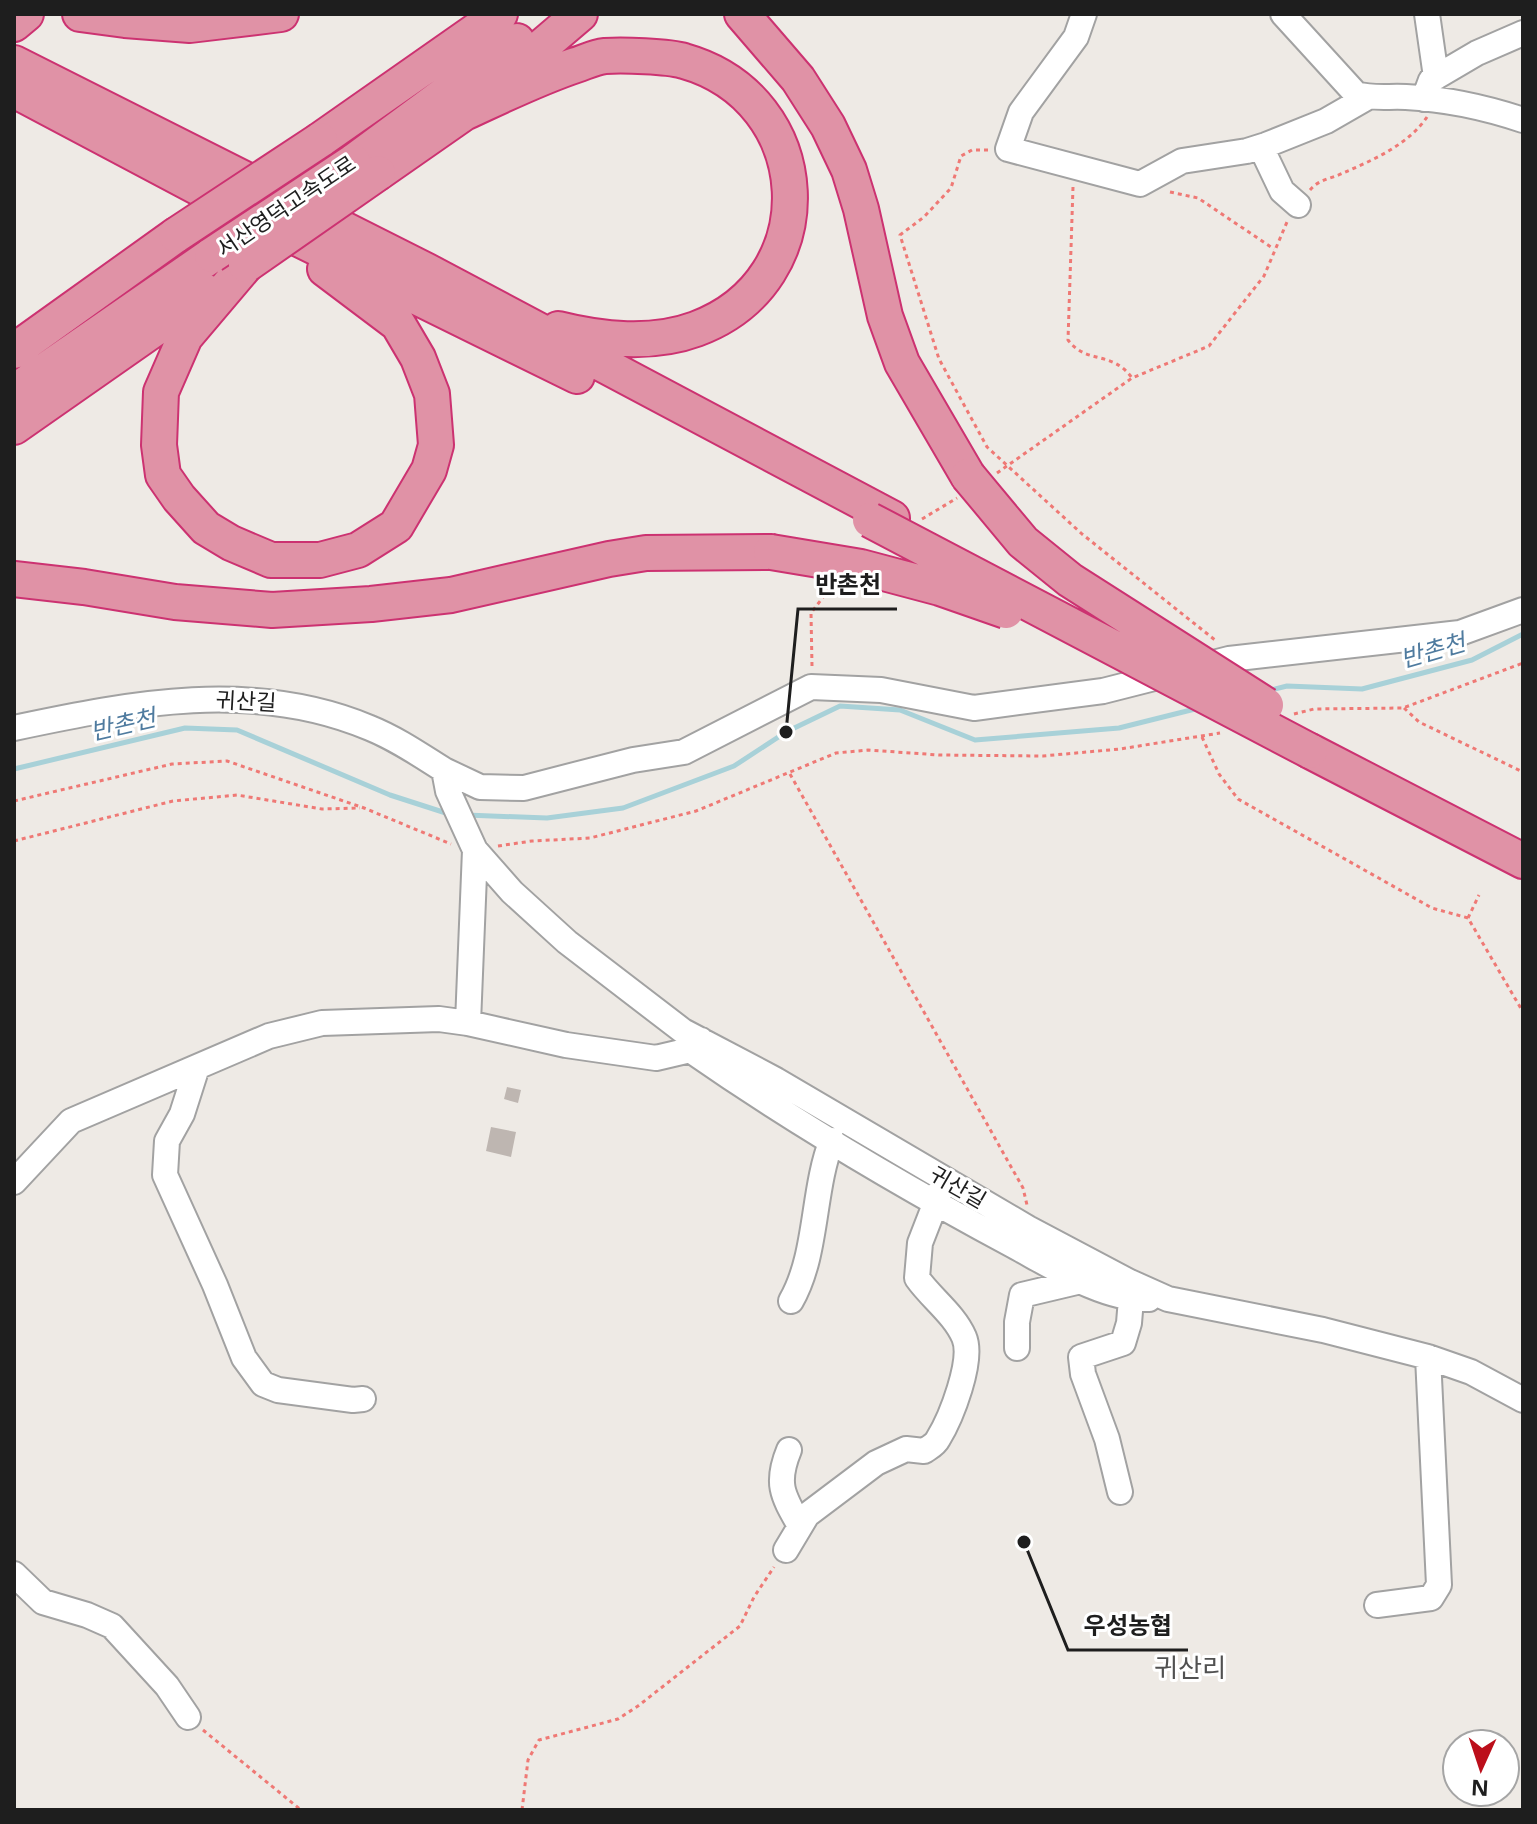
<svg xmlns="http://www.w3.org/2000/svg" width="1537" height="1824" font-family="'Noto Sans','Noto Sans KR',sans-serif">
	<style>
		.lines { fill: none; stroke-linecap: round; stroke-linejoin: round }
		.stream { stroke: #a8d1d8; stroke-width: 5 }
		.building { fill: #beb6b1 }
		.minor-casing { stroke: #a2a2a2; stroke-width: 28 }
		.highway-casing { stroke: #cc3271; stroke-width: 38 }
		.path { stroke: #ef7975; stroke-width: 3; stroke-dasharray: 4 4; stroke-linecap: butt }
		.minor { stroke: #fff; stroke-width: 24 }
		.highway { stroke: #e092a6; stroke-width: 34 }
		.highway-bridge-casing { stroke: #cc3271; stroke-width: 38; stroke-linecap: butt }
		.highway-bridge { stroke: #e092a6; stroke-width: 34 }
		.labels { text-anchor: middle; stroke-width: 6; stroke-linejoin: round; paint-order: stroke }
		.street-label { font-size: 22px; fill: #1e1e1e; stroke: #fff }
		.water-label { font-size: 24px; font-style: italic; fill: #4f7b9f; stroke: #fff }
		.quarter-label { font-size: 26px; fill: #515151; stroke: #fff }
		.leader { fill: none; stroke: #1e1e1e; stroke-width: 3 }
		.callout-dot { fill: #1e1e1e; stroke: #fff; stroke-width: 3 }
		.callout-label { font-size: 24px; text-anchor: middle; font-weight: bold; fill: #1e1e1e; stroke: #fff; stroke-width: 6; stroke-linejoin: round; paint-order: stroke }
	</style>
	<rect width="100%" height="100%" fill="#eeeae5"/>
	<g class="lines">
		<!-- stream -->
		<path class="stream" d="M1267,691L1287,686L1362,689L1472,660L1523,634
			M14,769L185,728L237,730L390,795L449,814
			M466,815L547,818L623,808L734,766L786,732L840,706L900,710L975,740L1119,728L1199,708"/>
	</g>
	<!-- building -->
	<path class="building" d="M507,1087L521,1090L518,1103L504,1099Z
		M491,1127L516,1132L511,1157L486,1151Z"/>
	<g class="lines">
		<!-- minor casing -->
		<g class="minor-casing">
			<path id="minor" d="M1084,14L1076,37L1021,112L1008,149L1140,184L1182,161L1247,151L1266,145L1326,121L1366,98
				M1283,14L1356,94C1372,99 1389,96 1406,97C1447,99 1484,107 1523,120
				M1427,14L1436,77
				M1424,99L1431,80L1477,53L1523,33
				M1261,147L1282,191L1298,205
				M14,728C132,703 254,679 370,728C397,739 420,755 444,770L448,791L475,850L512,892L567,942L683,1031L776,1080L1028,1228L1130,1282L1168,1299L1323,1330L1428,1357L1471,1372L1523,1400
				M444,770L480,787L524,788L633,760L684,752L811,687L881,690L974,708L1103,691L1229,659L1460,633L1523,610
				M468,1023L475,850
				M690,1050C792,1121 904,1187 1014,1246C1053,1267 1104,1300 1149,1299
				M197,1067L182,1114L167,1141L165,1175L215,1285L244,1358L263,1384L278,1390L353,1400L363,1399
				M14,1182L71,1121L269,1036L322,1023L439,1019L468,1023L566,1045L656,1058L690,1050L701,1040
				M791,1301C818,1254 812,1190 832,1140
				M1017,1348V1322L1022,1295L1081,1281
				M789,1450C775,1484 783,1496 800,1526
				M1120,1492L1107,1439L1083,1374L1081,1357L1123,1343L1129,1323L1131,1299
				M786,1550L807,1515L876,1463L906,1449L924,1451C930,1447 935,1445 938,1439C951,1418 974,1360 964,1337C954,1314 931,1298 917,1278L920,1243L941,1189
				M14,1574L43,1602L87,1615L112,1626L167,1686L188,1717
				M1377,1605L1431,1598L1439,1585L1428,1357"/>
		</g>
		<!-- highway casing -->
		<g class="highway-casing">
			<path id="highway" d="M80,14L125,20L190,25L281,14
				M742,14L798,79L828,126L849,170L861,209L885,316L902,363L968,476
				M14,24L26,14
				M14,63L427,271L892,518
				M14,90L246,213L577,376
				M464,113C501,96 537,78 576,65C585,62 595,57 605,56C622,55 668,56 684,61C818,99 828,280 696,329C653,345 601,340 558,329
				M320,140L500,14
				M353,162L517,41
				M378,173L464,113L580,14
				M246,265L185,337L161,392L159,445L163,475L179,498L206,528L231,543L271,560H320L358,550L396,526L429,470L436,445L432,394L418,358L398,324L325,269
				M14,351L176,235
				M14,392L212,255
				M14,427L207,292
				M14,579L84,587L175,602L272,610L371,604L451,595L609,559L646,553L771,552
				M1310,751L1523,861"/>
		</g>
		<!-- path -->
		<path class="path" d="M988,150H972L961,156L951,188L924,217L900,235L939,359L987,447L1082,534L1215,640
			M1073,187L1068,340C1087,365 1112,350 1132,378
			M1310,190C1319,179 1331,179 1343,173C1373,160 1408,145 1427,117
			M1170,192L1198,198L1274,249
			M997,473L1132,378L1209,346L1264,276L1287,222
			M922,519L957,498
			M812,666L811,613L830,588
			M1404,708L1419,722L1523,772
			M1294,714L1314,709L1403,708L1523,663
			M1202,737L1219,774L1238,799L1432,908L1468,918L1523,1012
			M790,774L1023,1188L1027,1205
			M14,801L172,764L227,761L364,808L451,844
			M14,841L173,801L237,795L322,809L360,808
			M498,846L532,841L590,838L696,811L836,753L868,750L939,755L1043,756L1120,749L1220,733
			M1468,918L1479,895
			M203,1730L301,1810
			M522,1810L528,1760L539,1740L618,1719L638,1706L740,1626L754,1597L774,1567"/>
		<!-- minor -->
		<use href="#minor" class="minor"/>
		<!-- highway -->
		<use href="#highway" class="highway"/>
		<!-- highway-bridge casing -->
		<g class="highway-bridge-casing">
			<path id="highway-bridge" d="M176,235L320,140
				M212,255L353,162
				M246,265L378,173
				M968,476L1023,542L1070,580L1266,705
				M870,520L1310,751
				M771,552L861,567L940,588L1006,611"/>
		</g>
		<!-- highway-bridge -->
		<use href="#highway-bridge" class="highway-bridge"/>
	</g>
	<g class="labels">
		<!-- street labels -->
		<g class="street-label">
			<text transform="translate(286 206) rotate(-34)" y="8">서산영덕고속도로</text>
			<text transform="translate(246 701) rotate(3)" y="8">귀산길</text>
			<text transform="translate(958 1187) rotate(30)" y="8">귀산길</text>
		</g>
		<!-- water labels -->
		<g class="water-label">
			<text transform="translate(1433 651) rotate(-16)" y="8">반촌천</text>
			<text transform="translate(123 725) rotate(-13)" y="8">반촌천</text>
		</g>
		<!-- quarter labels -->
		<g class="quarter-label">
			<text x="1190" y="1677">귀산리</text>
		</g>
	</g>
	<!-- callouts -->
	<path class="leader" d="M786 732L798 609H897M1024 1542L1068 1650H1188"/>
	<g class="callout-dot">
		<circle cx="786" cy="732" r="8"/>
		<circle cx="1024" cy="1542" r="8"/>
	</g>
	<g class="callout-label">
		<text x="848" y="593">반촌천</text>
		<text x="1128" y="1634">우성농협</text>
	</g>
	<!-- border -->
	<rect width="1537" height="1824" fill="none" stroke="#1e1e1e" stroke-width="32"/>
	<!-- north arrow -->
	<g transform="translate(1481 1768) rotate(183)"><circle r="38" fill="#ffffff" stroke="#a5a5a5" stroke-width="2"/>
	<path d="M0-6L14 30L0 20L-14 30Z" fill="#bc0f1b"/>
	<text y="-12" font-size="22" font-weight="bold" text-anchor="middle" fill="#1e1e1e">N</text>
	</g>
</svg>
